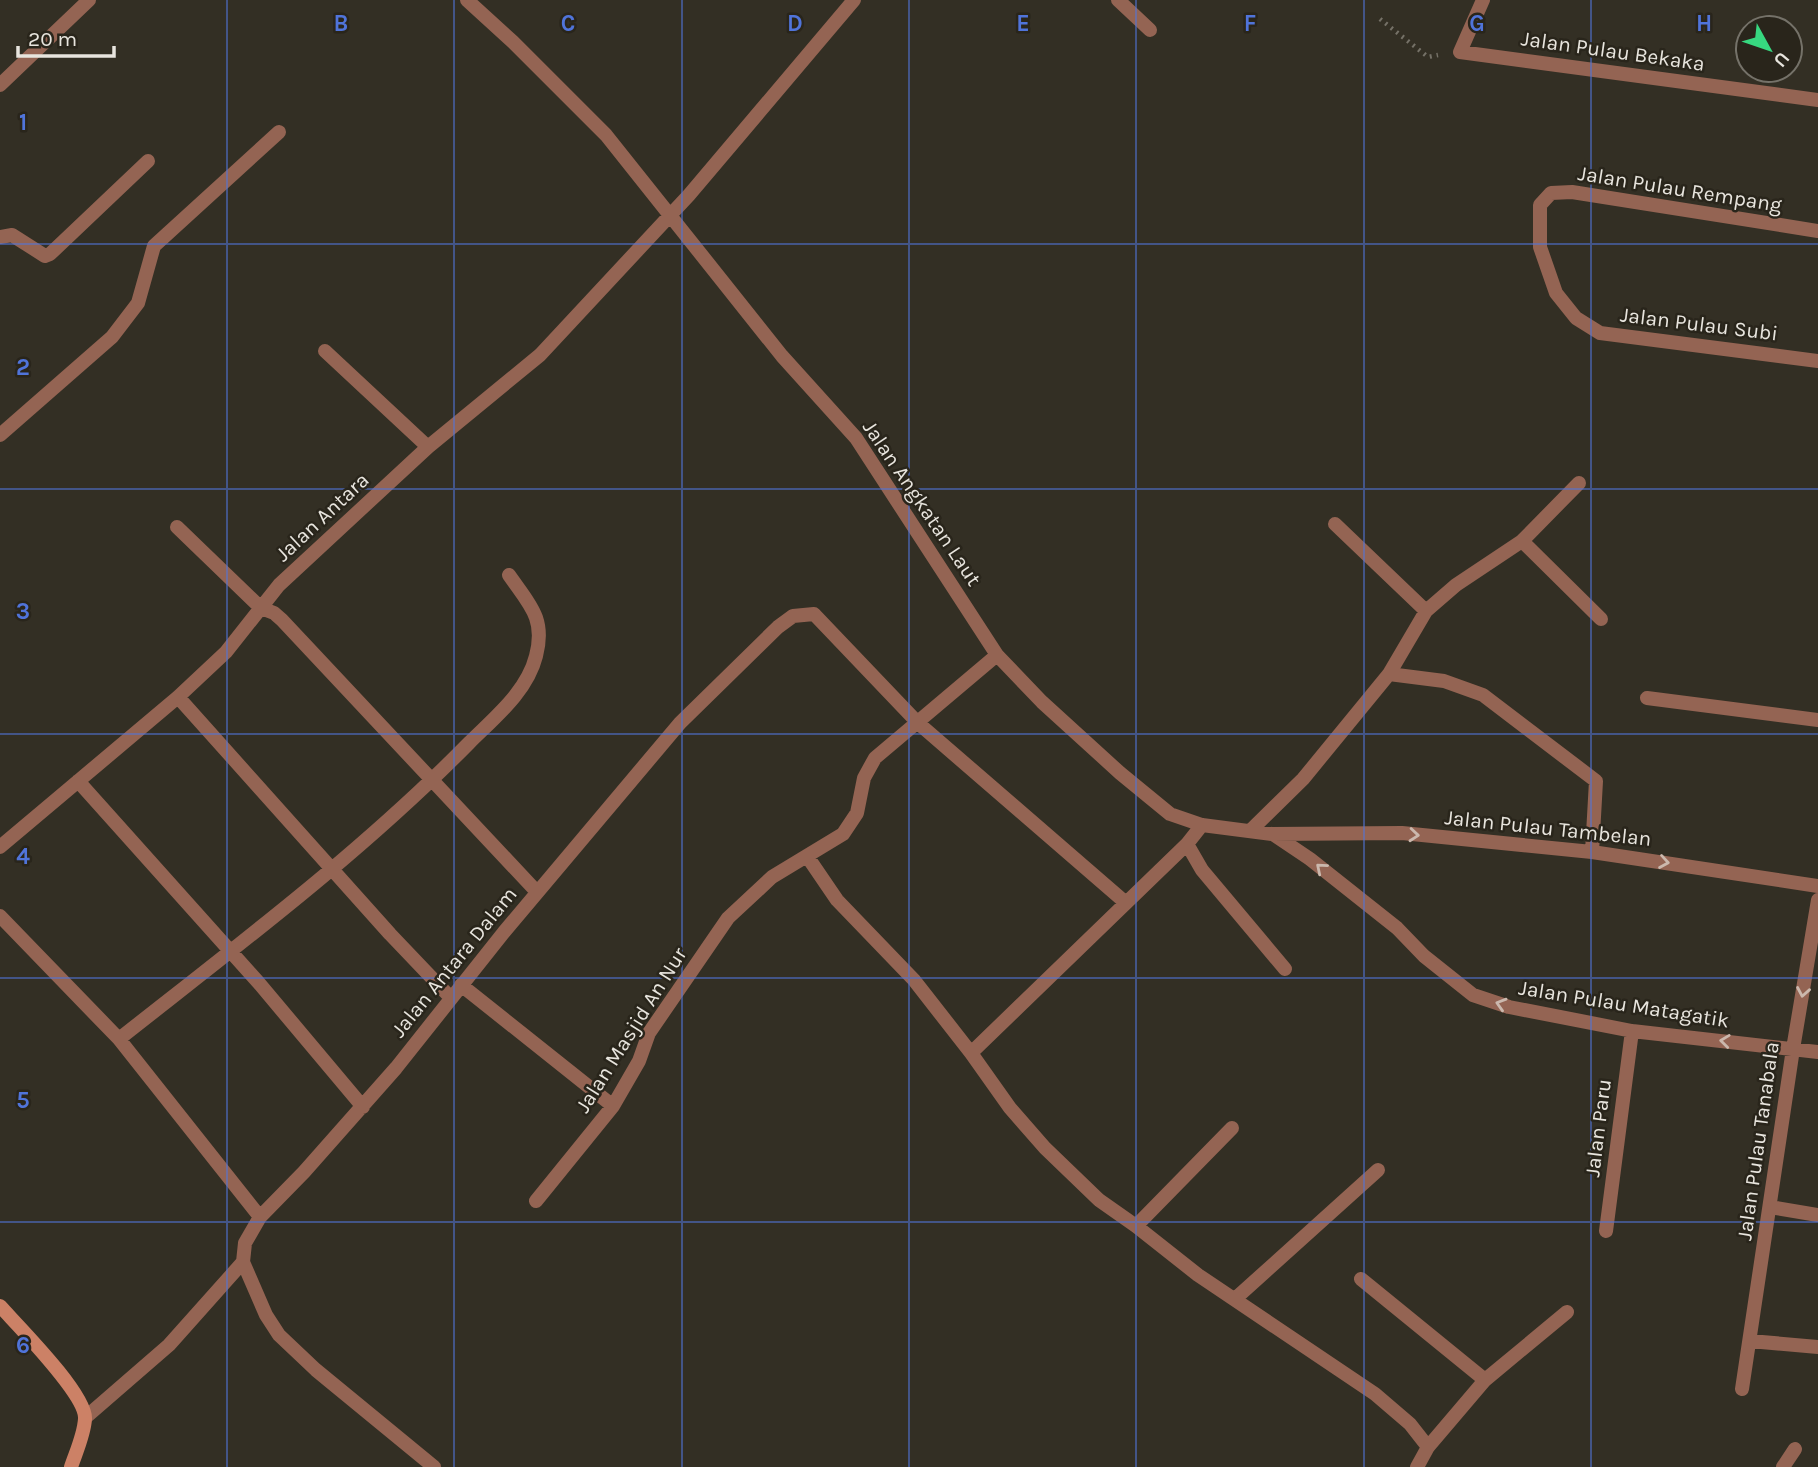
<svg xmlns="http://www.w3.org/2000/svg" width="1818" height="1467" font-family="Karla,sans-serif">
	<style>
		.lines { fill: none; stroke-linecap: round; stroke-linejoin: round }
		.path { stroke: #757167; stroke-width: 4.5; stroke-dasharray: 2 5; stroke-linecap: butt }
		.street { stroke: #946453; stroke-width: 14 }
		.secondary { stroke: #cc8166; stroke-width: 14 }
		.oneway { stroke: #cbb8ad }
		.grid { fill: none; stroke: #5074da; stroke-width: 2; stroke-opacity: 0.55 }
		.labels { text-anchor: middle; stroke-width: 5; stroke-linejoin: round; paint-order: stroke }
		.street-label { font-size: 21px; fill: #e8e5de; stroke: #29251b }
		.grid-label { font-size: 23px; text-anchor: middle; font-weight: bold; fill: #5074da; stroke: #29251b; stroke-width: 5; stroke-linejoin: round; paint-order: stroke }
	</style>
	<rect width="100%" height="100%" fill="#332f24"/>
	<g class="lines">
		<!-- path -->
		<path class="path" d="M1380,19L1428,57L1438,55"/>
		<!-- street -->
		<path class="street" d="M467,0L513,42L606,135L782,356L856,438L997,655L1042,702L1120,773L1170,814L1202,825L1272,834L1402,833L1592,852L1818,886
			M1118,0L1150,30
			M1483,0L1460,52L1818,100
			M0,85L89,0
			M1818,231L1572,192L1551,193L1540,205V247L1556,293L1576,318L1600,333L1818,361
			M0,237L12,235L45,256L50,254L148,161
			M325,351L428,447
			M0,435L112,337L138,303L154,246L279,132
			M1335,524L1426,611
			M177,527L261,608L274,613L282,620L537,892
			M1522,541L1601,619
			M1389,674L1444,681L1483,695L1596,781L1592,852
			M178,697L390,934L451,998
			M1647,698L1818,720
			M78,781L258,982L363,1107
			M1251,830L1303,779L1389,674L1426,611L1456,585L1522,541L1579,483
			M1273,834L1310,859L1397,928L1424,956L1473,995L1509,1007L1632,1031L1818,1052
			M1187,844L1202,870L1285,969
			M0,847L178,697L226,652L279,585L428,447L540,355L689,195L854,0
			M807,856L837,900L914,980L971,1053L1010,1108L1045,1148L1099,1200L1136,1226L1198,1275L1375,1394L1410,1424L1428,1447L1417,1467
			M0,916L119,1039L260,1217
			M461,985L613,1106
			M119,1039C238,945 362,852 469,743C494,718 527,692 536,656C546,618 529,604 509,575
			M971,1053L1187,844L1202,825
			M536,1201L613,1106L639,1061L649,1033L728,918L772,877L843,834L857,813L864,778L875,758L997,655
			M1770,1207L1818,1215
			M1136,1226L1232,1128
			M1606,1231L1632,1031
			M1361,1279L1485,1380
			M1236,1298L1378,1170
			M1750,1341L1818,1347
			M1742,1389L1793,1049L1818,900
			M86,1417L169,1345L243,1262
			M1428,1447L1485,1380L1567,1312
			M434,1467L316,1370L279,1335L266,1315L243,1262L245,1243L260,1217L304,1172L396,1068L504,932L680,723L778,627L793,616L814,614L918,723L1126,903
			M1783,1467L1795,1449"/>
		<!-- secondary -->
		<path class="secondary" d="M0,1306C18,1326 87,1395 85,1419C84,1435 76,1452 71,1467"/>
	</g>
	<!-- one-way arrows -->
	<defs><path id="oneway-chevron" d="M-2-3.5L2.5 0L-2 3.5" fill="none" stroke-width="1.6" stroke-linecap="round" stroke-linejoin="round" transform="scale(1.75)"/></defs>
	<g class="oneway">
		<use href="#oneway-chevron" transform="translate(1414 835) rotate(5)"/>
		<use href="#oneway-chevron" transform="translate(1664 862) rotate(9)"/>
		<use href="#oneway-chevron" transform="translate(1321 868) rotate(-140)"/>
		<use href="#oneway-chevron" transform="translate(1803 992) rotate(100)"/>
		<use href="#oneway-chevron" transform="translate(1501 1004) rotate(-163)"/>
		<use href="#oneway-chevron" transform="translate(1725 1041) rotate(-173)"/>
	</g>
	<!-- grid -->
	<path class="grid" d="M227,0V1467M454,0V1467M682,0V1467M909,0V1467M1136,0V1467M1364,0V1467M1591,0V1467M0,244H1818M0,489H1818M0,734H1818M0,978H1818M0,1222H1818"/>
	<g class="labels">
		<!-- street labels -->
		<g class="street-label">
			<text transform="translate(1613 51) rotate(8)" y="7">Jalan Pulau Bekaka</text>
			<text transform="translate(1680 189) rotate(9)" y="7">Jalan Pulau Rempang</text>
			<text transform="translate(1699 324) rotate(7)" y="7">Jalan Pulau Subi</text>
			<text transform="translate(922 503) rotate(56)" y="7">Jalan Angkatan Laut</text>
			<text transform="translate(322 517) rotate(-43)" y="7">Jalan Antara</text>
			<text transform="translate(1548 828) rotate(6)" y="7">Jalan Pulau Tambelan</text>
			<text transform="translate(454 962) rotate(-51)" y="7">Jalan Antara Dalam</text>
			<text transform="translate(1624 1004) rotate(9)" y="7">Jalan Pulau Matagatik</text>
			<text transform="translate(631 1030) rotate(-58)" y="7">Jalan Masjid An Nur</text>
			<text transform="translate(1598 1128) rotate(-83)" y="7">Jalan Paru</text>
			<text transform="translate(1758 1141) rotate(-82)" y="7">Jalan Pulau Tanabala</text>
		</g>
	</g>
	<g class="grid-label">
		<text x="341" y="31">B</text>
		<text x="568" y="31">C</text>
		<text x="795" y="31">D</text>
		<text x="1023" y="31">E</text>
		<text x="1250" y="31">F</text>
		<text x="1477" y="31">G</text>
		<text x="1704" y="31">H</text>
		<text x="23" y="130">1</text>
		<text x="23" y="375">2</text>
		<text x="23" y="619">3</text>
		<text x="23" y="864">4</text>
		<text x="23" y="1108">5</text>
		<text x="23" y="1353">6</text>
	</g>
	<!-- north arrow -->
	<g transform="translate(1769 49) rotate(130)"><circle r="33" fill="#29251b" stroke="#757269" stroke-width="2"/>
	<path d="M0-5L12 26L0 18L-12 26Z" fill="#37d880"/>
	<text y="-10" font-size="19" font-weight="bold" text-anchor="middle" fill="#e8e5de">U</text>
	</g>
	<!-- scale -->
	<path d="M18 46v10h96v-10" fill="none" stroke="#e8e5de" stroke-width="3.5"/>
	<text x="28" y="46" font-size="21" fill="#e8e5de" stroke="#29251b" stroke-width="5" paint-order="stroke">20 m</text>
</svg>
